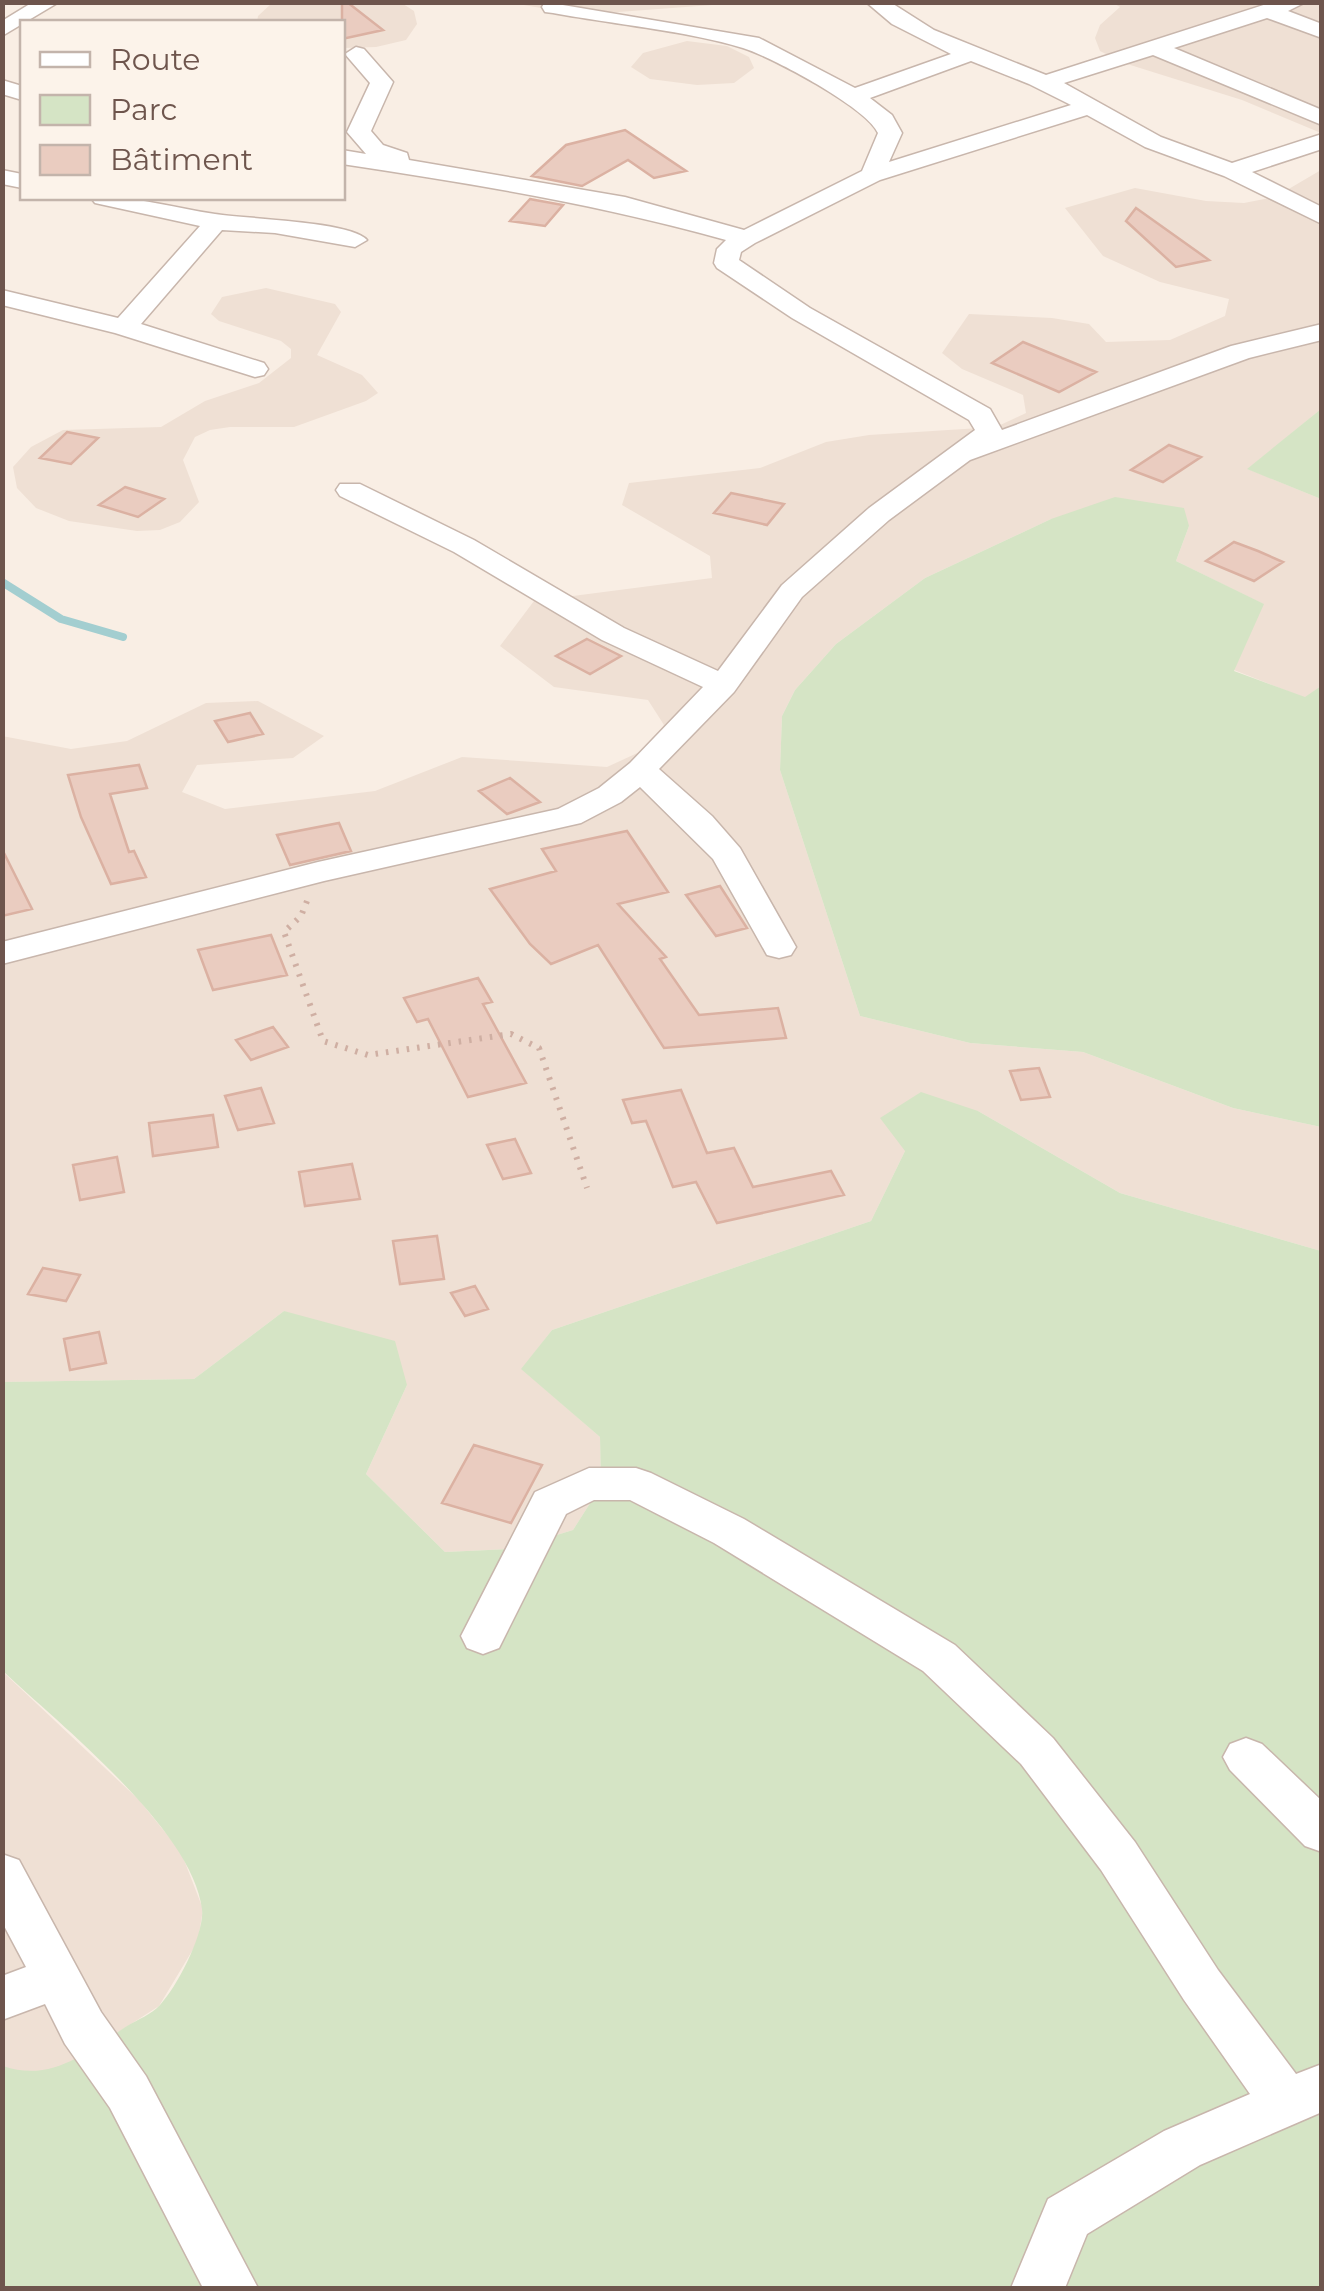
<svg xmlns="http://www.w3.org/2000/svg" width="1324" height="2291" font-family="Montserrat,sans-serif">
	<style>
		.residential { fill: #efe0d4 }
		.green { fill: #d5e4c5 }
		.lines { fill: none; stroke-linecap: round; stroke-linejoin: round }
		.stream { stroke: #a3ced0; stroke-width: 8 }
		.building { fill: #eaccc0; stroke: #dbb1a2; stroke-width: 2.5 }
		.minor-casing { stroke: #c8b6ac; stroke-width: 3 }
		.path { stroke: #cfafa3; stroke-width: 6; stroke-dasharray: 2.5 8; stroke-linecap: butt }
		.minor { fill: #fff; fill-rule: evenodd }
	</style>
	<rect width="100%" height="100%" fill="#f9eee4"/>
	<!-- residential -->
	<path class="residential" d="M400,2L414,11L417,24L406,40L376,47L343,48L342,22H257L258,16L272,3Z
		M512,3H739L605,13H570Z
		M1113,3H1321V133L1242,100L1124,63L1100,51L1095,38L1100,25L1120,7Z
		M687,41L727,46L749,57L754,68L734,83L697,85L650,79L631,67L643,53Z
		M1321,170V409L1248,469L1321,499V686L1305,698L1234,670L1263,604L1176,561L1189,526L1051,519L925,578L836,644L795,690L782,716L780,770L860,1016L970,1043L1083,1052L1233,1108L1321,1127V1251L1120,1193L978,1111L905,1151L871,1221L552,1330L522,1369L600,1437L601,1486L573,1530L511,1549L445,1552L366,1474L407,1385L284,1311L194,1379L3,1382L2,736L71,749L127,741L206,703L258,701L324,736L293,758L197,765L182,792L225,809L375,791L462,757L607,767L646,749L664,725L648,700L554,687L500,646L534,601L712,578L710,556L622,505L629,483L760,468L826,442L869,435L996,427L1026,413L1023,395L962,369L942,353L969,314L1052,318L1089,324L1106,342L1170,340L1225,316L1229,299L1160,282L1103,256L1065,208L1135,188L1206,201L1244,203L1275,197Z
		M266,288L335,304L341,312L317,355L362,375L378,393L366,401L294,427H230L210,430L195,437L183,460L199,502L180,522L160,530L137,531L69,521L36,508L17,488L13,467L31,447L63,430L161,427L205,401L259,383L291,358V349L281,341L219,321L211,314L222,297Z
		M2,1671L139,1800L181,1852L203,1909L198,1941L159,2006L61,2069L22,2073L2,2066Z"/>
	<!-- green -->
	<path class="green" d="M1321,409V499L1247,469Z
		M1115,497L1184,508L1189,526L1176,561L1264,604L1234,671L1305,697L1321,686V1127L1233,1108L1083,1052L970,1043L860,1016L780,770L782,716L795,690L836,644L925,578L1051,519Z
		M921,1092L978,1111L1120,1193L1321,1251V2288H3V2066C52,2083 87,2052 127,2026C137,2020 152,2014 160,2005C177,1987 205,1933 202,1909C192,1829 60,1725 3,1671L2,1382L194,1379L284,1311L395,1341L407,1385L366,1474L445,1552L511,1549L573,1530L601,1486L600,1437L521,1369L552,1330L871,1221L905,1151L880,1118Z"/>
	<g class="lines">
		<!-- stream -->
		<path class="stream" d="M2,582L61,619L123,637"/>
	</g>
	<!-- building -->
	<path class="building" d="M342,2H347L383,30L342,39Z
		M625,130L686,171L654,178L628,160L582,186L532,176L566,145Z
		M530,199L535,200L563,205L545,226L510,221Z
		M1136,208L1209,260L1176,267L1126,221Z
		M1023,342L1096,372L1059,392L992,363Z
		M67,432L98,438L71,464L40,458Z
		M1169,445L1201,457L1163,482L1131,470Z
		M125,487L164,499L138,517L99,505Z
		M731,493L784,504L767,525L714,513Z
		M1234,542L1258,551L1283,562L1254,581L1206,561Z
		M587,639L621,656L590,674L556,656Z
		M250,713L263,734L228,742L215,721Z
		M139,765L147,788L110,794L129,852L134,851L146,877L111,884L81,817L68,775Z
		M510,778L540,802L507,814L479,791Z
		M339,823L351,851L290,865L277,835Z
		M627,831L668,892L618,904L666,957L660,959L699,1015L778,1008L786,1038L664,1048L598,945L551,964L530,944L490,889L556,871L542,849Z
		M2,849L32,909L2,916Z
		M720,886L747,928L716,936L686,895Z
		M271,935L287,975L213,990L198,950Z
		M478,978L492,1002L483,1004L526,1083L468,1097L428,1019L417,1022L404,998Z
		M273,1027L288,1047L251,1060L236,1040Z
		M1039,1068L1050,1097L1021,1100L1010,1071Z
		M261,1088L274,1123L238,1130L225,1096Z
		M681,1090L707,1153L734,1148L753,1187L831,1171L844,1195L717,1223L696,1182L673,1187L646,1121L632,1123L623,1100Z
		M213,1115L218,1147L153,1156L149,1123Z
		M515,1139L531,1173L503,1179L487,1145Z
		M117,1157L124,1192L80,1200L73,1165Z
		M352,1164L360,1199L305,1206L299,1172Z
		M437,1236L444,1279L400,1284L393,1241Z
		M43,1268L80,1275L66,1301L28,1294Z
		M475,1286L488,1309L465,1316L451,1293Z
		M99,1332L106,1363L70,1370L64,1339Z
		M474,1445L542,1465L511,1523L442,1503Z"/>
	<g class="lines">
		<!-- minor casing -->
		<g class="minor-casing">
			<path id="minor" d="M33,2H59L2,36V21Z
				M545,2L759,38L855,88L951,54L892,24L866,2H890L934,30L1046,75L1273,2H1306L1288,11L1322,24V38L1267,18L1174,48L1322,110V125L1153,55L1064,83L1161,137L1232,163L1322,134V149L1252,172L1322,207V224L1224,176L1145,147L1087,115L880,180L755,243L741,252L739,260L810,308L990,409L1002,430L1231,346L1322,324V340L1249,358L970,460L889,520L802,597L734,692L659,769L712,816L740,848L796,947L791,955L779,958L767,955L713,859L640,787L621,802L581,823L324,881L2,964V942L318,862L558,809L599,788L630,763L703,687L602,640L454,552L340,496L336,490L340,484H360L474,540L624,628L718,671L782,585L869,508L975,430L969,420L792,318L717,268L714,263L717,249L726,240C597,204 475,184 342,164V150L366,154L347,132L370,83L345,54L356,47L364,49L393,82L371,131L383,145L407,153L409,160L625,197L744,230L862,171L878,133C867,108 772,57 743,48C688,31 612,24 553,13L545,12L542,7ZM971,61L1029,84L1071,105L889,162L902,133L892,115L870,98Z
				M2,80L22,86V100L2,94Z
				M2,170L22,174V188L2,184Z
				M91,198C134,195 172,208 215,214C245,219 350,221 367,240L355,247L275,233L222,230L141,324L264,363L268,369L264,375L255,377L115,333L2,305V290L118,318L200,226L95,203Z
				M589,1468H636L651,1473L744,1519L955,1645L1053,1738L1135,1842L1218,1970L1296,2074L1322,2064V2112L1200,2165L1087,2234L1065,2288H1011L1048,2199L1164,2131L1250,2094L1184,2000L1101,1870L1021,1764L923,1671L714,1543L630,1500H594L566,1514L499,1648L483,1654L467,1648L461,1636L535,1492Z
				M1246,1738L1262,1744L1322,1801V1852L1305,1846L1230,1770L1223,1757L1230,1744Z
				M2,1854L19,1860L101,2012L146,2076L258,2288H203L110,2108L65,2044L45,2004L2,2020V1976L26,1967L2,1922Z"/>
		</g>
		<!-- path -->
		<path class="path" d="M307,901L301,916L284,932L323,1041L368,1055L511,1034L539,1048L587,1188"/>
		<!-- minor -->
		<use href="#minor" class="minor"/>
	</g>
	<!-- border -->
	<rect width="1324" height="2291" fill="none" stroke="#6e554d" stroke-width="10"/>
	<!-- legend -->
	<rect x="20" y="20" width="325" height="180" fill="#fcf3ea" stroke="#c3b4ab" stroke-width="2.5"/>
	<rect x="40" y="52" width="50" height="15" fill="#ffffff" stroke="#c3b4ab" stroke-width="2.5"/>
	<text x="110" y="70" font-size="30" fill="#6e554d">Route</text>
	<rect x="40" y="95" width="50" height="30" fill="#d5e4c5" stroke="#c3b4ab" stroke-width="2.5"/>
	<text x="110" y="120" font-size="30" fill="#6e554d">Parc</text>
	<rect x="40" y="145" width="50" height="30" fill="#eaccc0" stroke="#c3b4ab" stroke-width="2.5"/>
	<text x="110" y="170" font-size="30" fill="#6e554d">Bâtiment</text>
</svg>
